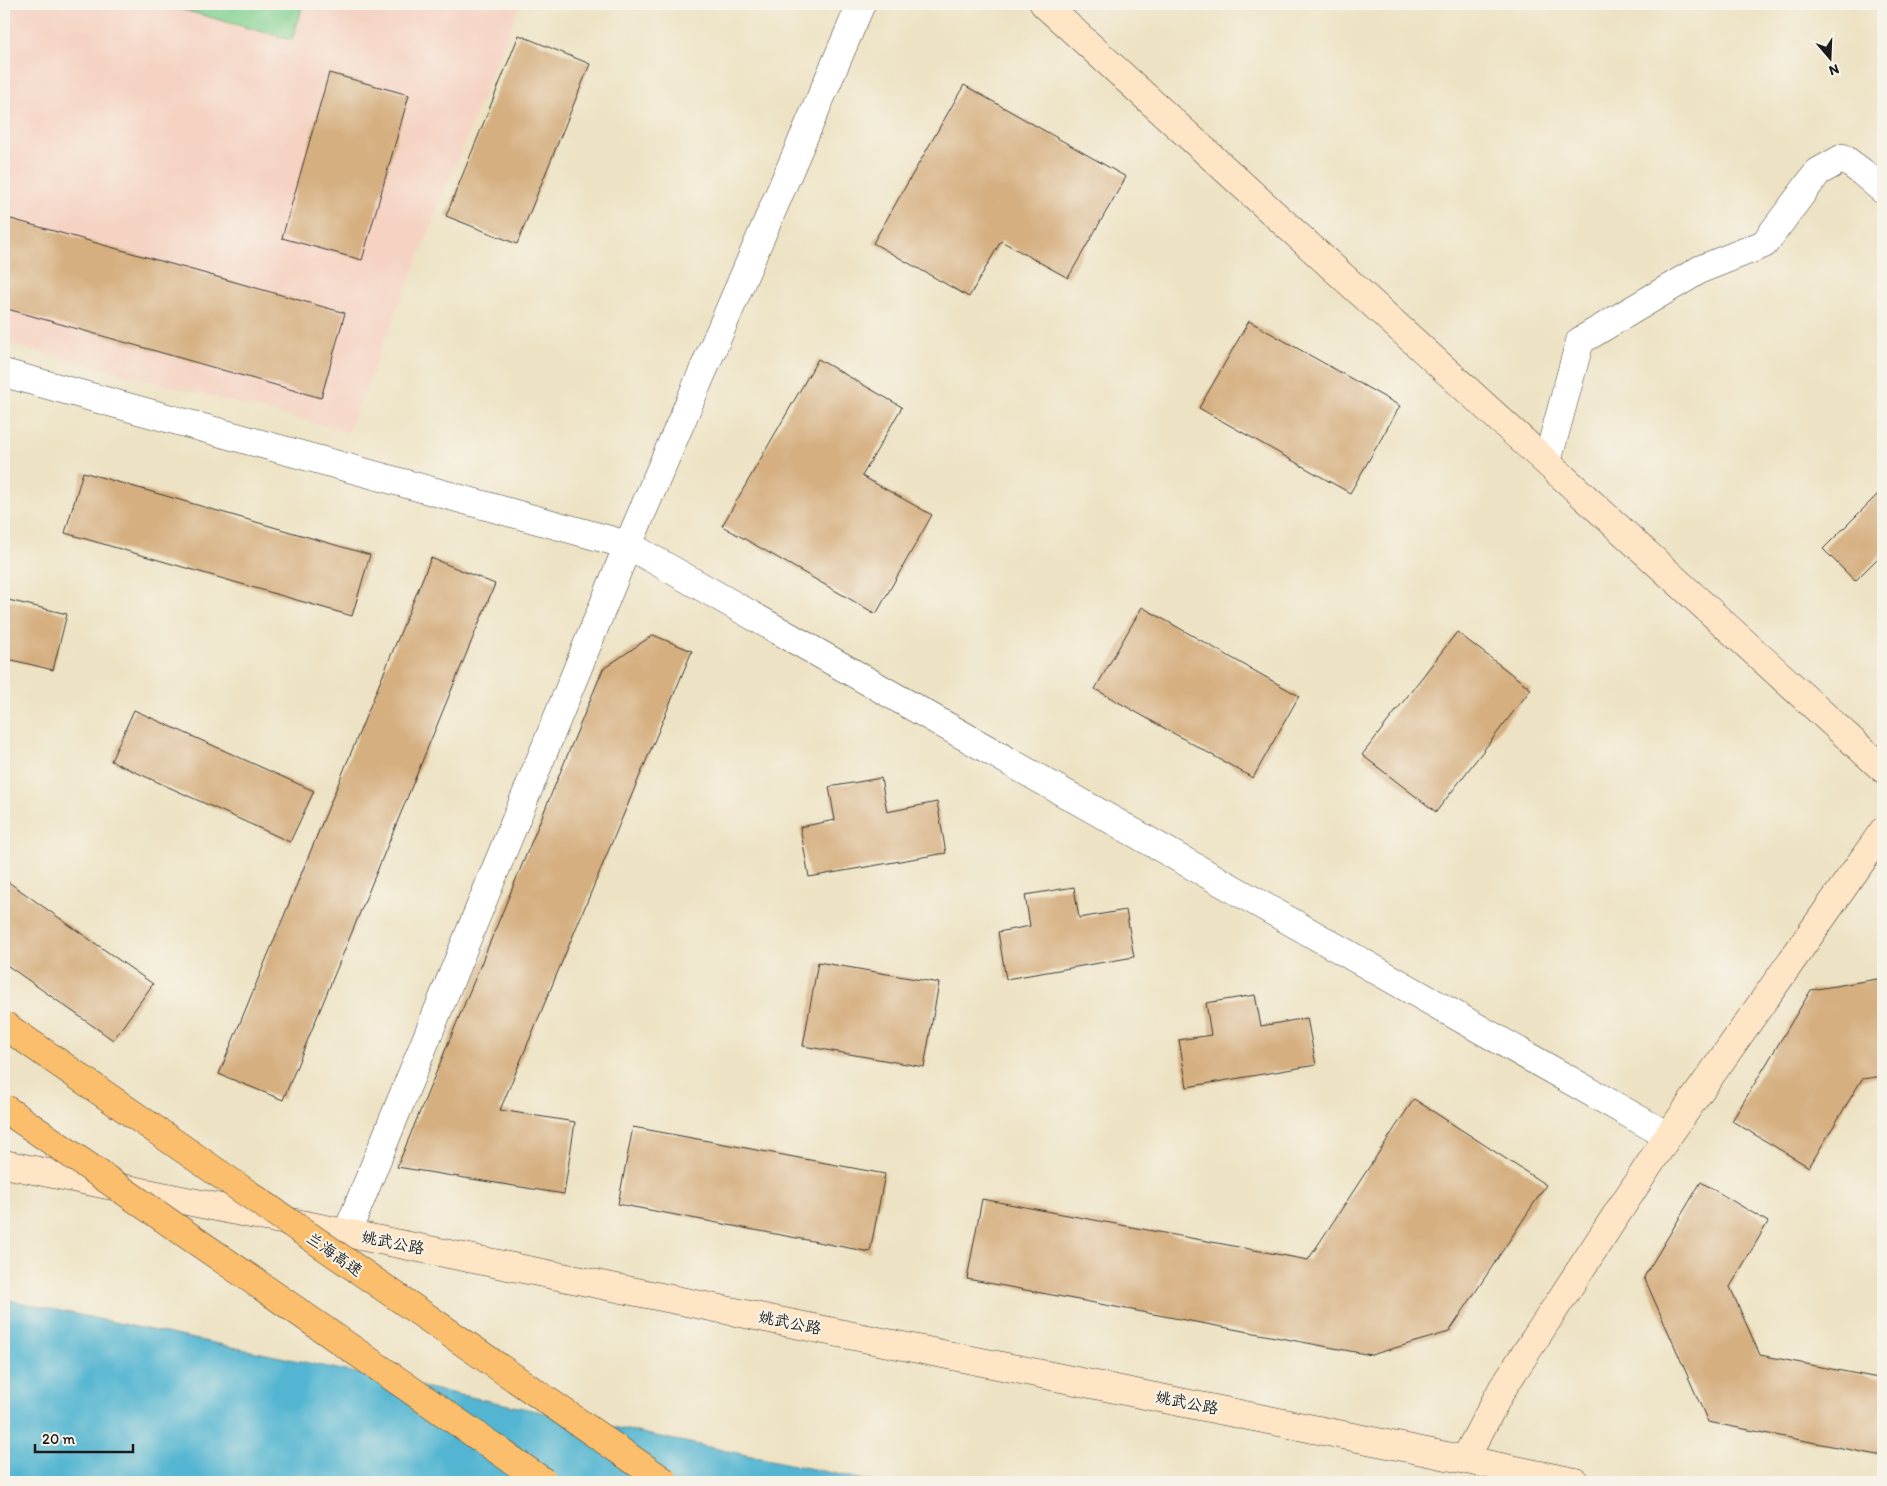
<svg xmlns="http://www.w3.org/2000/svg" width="1887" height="1486" font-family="Itim,'LXGW WenKai TC',sans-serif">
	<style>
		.built { fill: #f5d2c2 }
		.green { fill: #81d192; stroke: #4e7657 }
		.water { fill: #53b5d1; stroke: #386876 }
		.building { fill: #d5af80 }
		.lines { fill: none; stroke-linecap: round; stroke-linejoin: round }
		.street-casing { stroke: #3b3a35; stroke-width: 29 }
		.secondary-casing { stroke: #3b3a35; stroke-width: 29 }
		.street { stroke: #fff; stroke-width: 28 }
		.secondary { stroke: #fde5c5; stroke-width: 28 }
		.highway-bridge-casing { stroke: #3b3a35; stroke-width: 29; stroke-linecap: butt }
		.highway-bridge { stroke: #fabe6d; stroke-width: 28 }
		.labels { text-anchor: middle; stroke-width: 4; stroke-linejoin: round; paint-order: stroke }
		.street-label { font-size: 16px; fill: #1c1c1c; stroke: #f7f3e8 }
	</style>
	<rect width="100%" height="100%" fill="#f7f3e8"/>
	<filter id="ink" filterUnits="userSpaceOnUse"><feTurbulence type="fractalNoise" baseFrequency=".02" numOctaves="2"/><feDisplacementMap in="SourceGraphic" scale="10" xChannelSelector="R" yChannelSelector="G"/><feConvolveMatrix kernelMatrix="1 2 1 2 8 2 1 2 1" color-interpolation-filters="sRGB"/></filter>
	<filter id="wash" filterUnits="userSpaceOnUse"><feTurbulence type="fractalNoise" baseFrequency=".0096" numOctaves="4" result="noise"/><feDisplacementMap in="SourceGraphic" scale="20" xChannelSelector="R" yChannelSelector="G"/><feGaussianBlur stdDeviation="1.12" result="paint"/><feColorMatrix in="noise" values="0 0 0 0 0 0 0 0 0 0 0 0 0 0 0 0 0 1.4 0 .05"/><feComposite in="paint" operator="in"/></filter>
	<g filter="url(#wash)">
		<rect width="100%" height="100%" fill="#ede2c3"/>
		<!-- built -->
		<path class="built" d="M4,4H520L348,432L4,343Z"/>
		<!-- green -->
		<path class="green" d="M162,4H303L292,40Z"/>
		<!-- water -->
		<path class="water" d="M4,1299L875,1482H4Z"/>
		<g id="blocks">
			<!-- building -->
			<path class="building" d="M519,35L590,64L517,244L446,216Z
				M329,73L409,95L362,260L282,238Z
				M964,85L1126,177L1068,278L1001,241L969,297L873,243Z
				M4,217L345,313L321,398L4,308Z
				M1249,321L1400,406L1350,493L1199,408Z
				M818,359L902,407L862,476L932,515L876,614L722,526Z
				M83,472L370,555L352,616L65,533Z
				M1883,489V553L1855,581L1823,549Z
				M431,558L495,584L283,1100L219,1074Z
				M4,599L67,614L53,670L4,658Z
				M1142,607L1299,696L1253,778L1095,689Z
				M1457,632L1531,689L1436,812L1362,755Z
				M653,635L692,651L500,1110L575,1122L564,1194L397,1167L603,669Z
				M134,710L314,791L290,842L111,761Z
				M881,778L887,812L937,802L946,853L809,877L800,827L835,820L829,787Z
				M4,879L153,984L113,1040L4,963Z
				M1074,887L1079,918L1126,910L1134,957L1006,979L998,932L1030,926L1025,895Z
				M818,962L939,983L924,1067L803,1046Z
				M1883,978V1076L1862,1079L1809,1167L1732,1121L1811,990Z
				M1255,995L1261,1026L1307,1018L1316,1065L1187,1087L1179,1040L1211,1035L1206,1003Z
				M1414,1099L1546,1185L1449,1332L1371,1355L967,1279L982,1199L1308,1260Z
				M633,1127L885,1174L870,1252L618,1204Z
				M1701,1182L1768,1222L1730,1287L1760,1355L1883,1379V1456L1708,1422L1644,1277Z"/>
		</g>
	</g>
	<g filter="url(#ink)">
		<use href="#blocks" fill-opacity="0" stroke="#3b3a35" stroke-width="1"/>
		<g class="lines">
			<!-- street casing -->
			<g class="street-casing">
				<path id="street" d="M4,373L628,545L1668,1136
					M1547,462L1580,341L1701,269L1764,244L1818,172L1843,158L1862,172L1883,190
					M347,1233L628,545L861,4"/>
			</g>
			<!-- secondary casing -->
			<g class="secondary-casing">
				<path id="secondary" d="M1044,4L1883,769
					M4,1164L1575,1482
					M1465,1459L1502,1389L1668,1136L1883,831"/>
			</g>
			<!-- street -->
			<use href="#street" class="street"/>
			<!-- secondary -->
			<use href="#secondary" class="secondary"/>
			<!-- highway-bridge casing -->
			<g class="highway-bridge-casing">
				<path id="highway-bridge" d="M4,1025L665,1482
					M4,1108L544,1482"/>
			</g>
			<!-- highway-bridge -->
			<use href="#highway-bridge" class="highway-bridge"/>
		</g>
	</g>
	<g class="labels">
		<!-- street labels -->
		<g class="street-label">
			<text transform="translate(393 1242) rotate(11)" y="6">姚武公路</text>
			<text transform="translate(335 1254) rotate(35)" y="6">兰海高速</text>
			<text transform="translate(790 1322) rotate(11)" y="6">姚武公路</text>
			<text transform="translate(1187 1402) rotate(11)" y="6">姚武公路</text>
		</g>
	</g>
	<!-- margin -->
	<rect width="1887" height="1486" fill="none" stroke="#f7f3e8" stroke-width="20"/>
	<!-- north arrow -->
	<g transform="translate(1830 58) rotate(161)" stroke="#f7f3e8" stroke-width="4" paint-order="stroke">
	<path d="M0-4L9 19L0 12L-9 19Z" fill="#1c1c1c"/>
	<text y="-8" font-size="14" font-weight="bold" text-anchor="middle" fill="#1c1c1c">N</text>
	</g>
	<!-- scale -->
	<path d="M35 1444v8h98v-8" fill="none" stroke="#1c1c1c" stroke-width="2.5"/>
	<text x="42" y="1444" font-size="15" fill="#1c1c1c" stroke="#f7f3e8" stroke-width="4" paint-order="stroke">20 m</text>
</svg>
